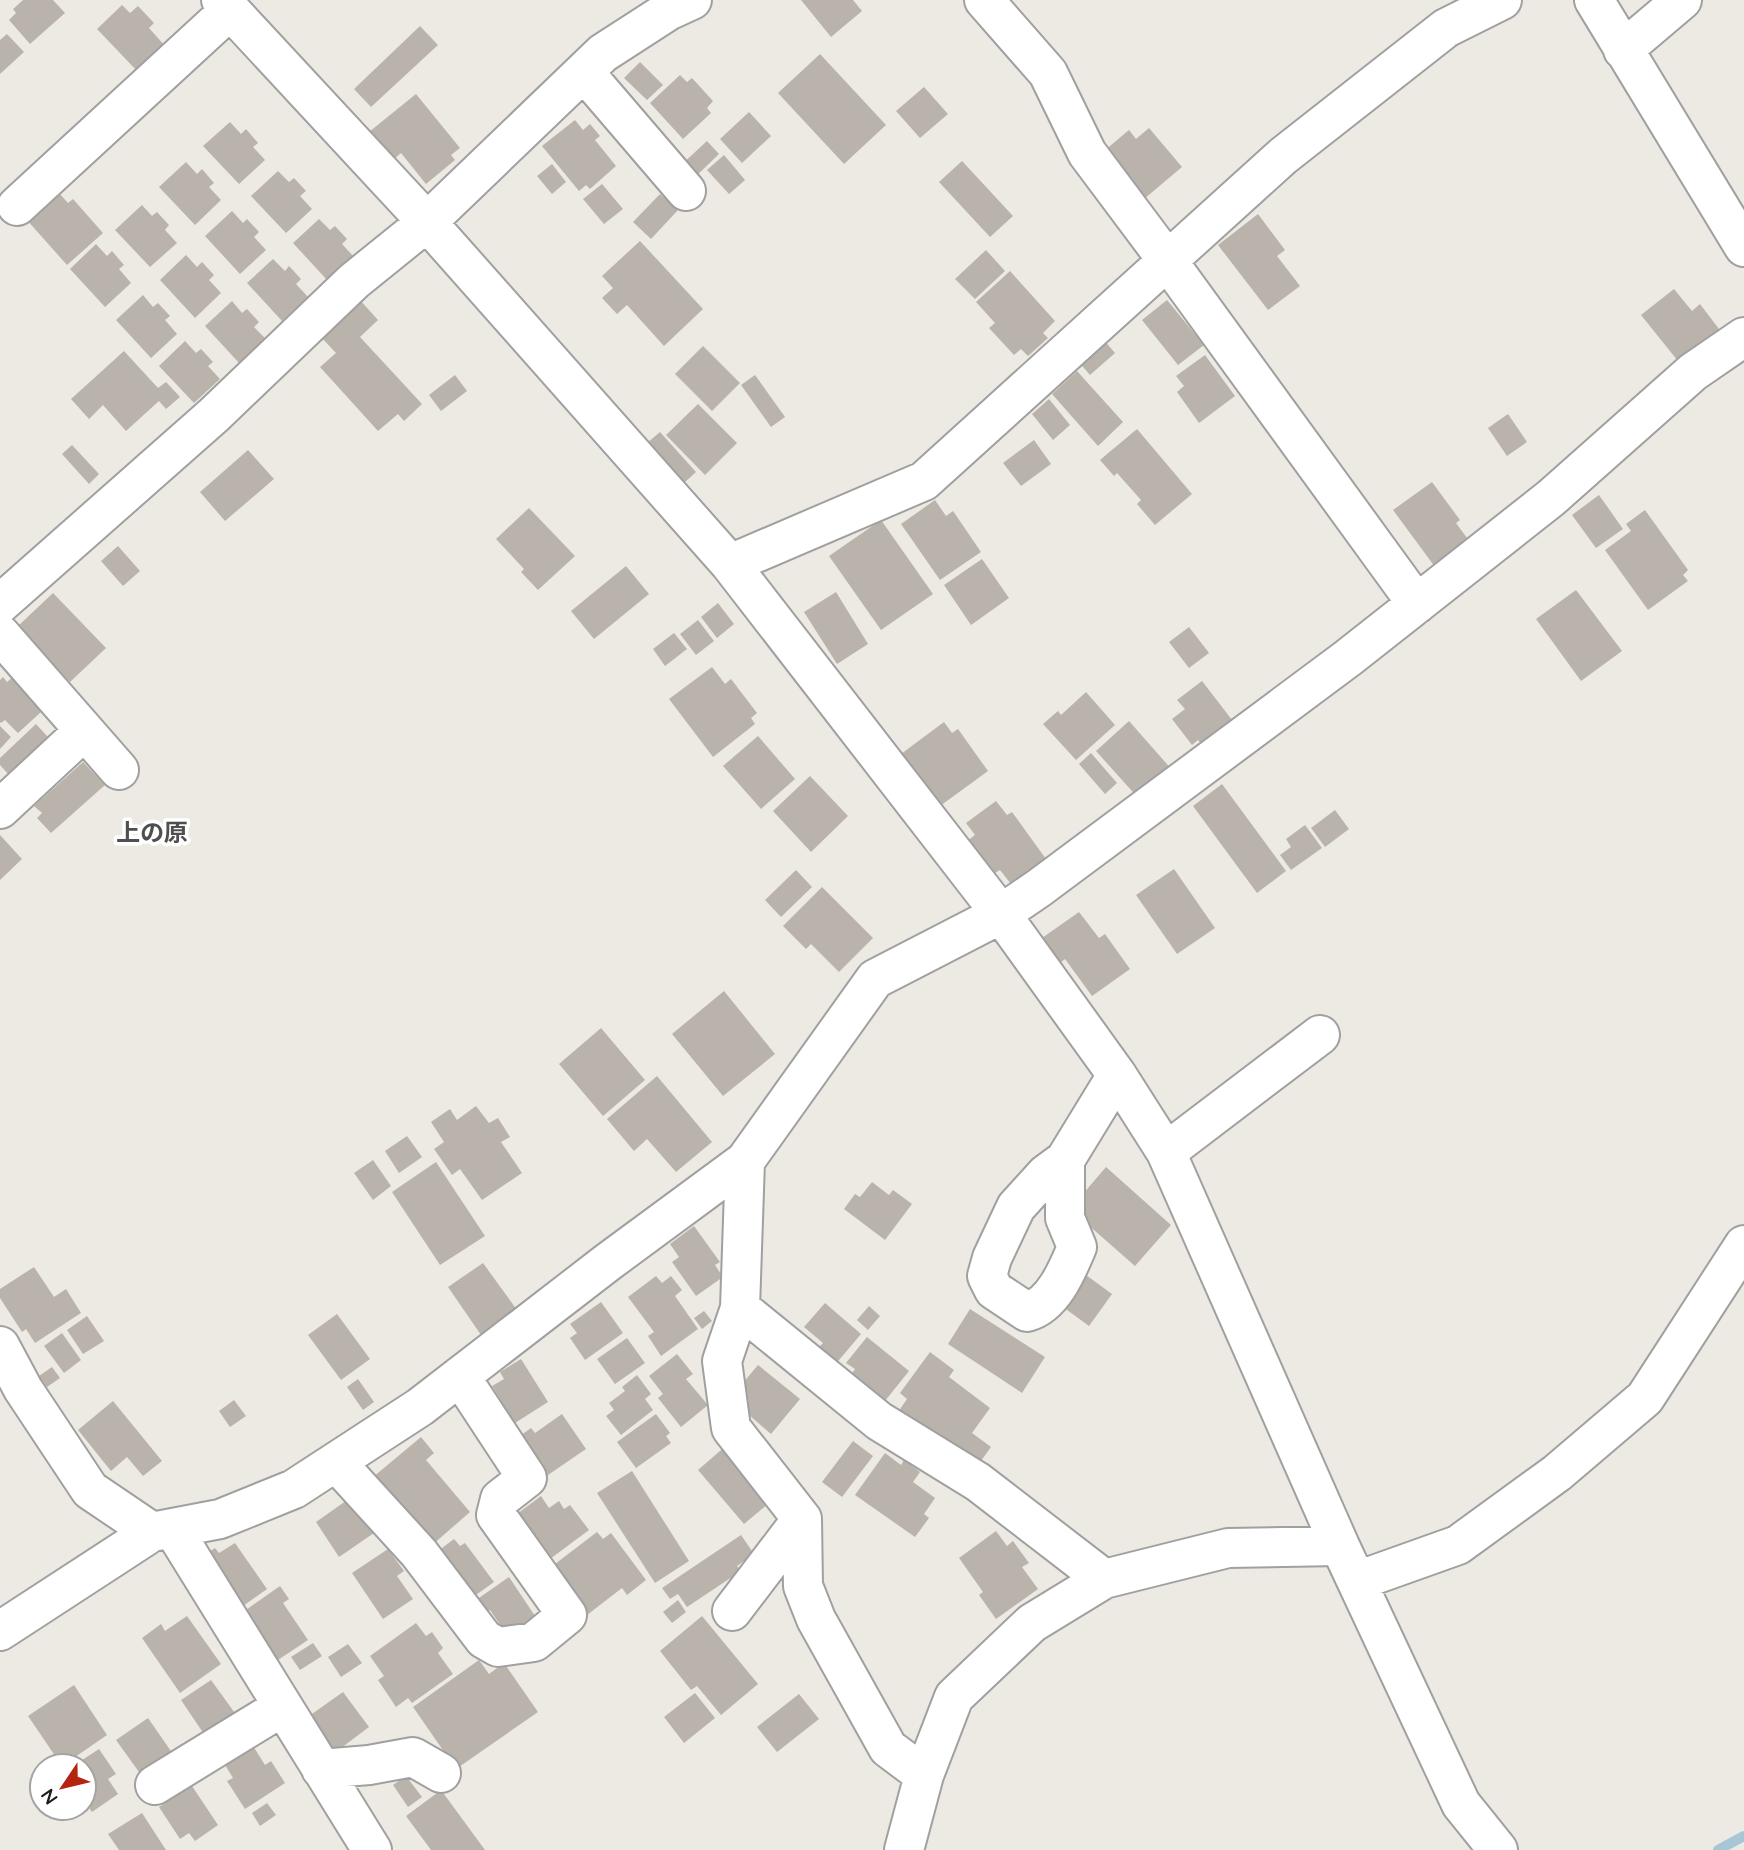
<svg xmlns="http://www.w3.org/2000/svg" width="1744" height="1850" font-family="Quicksand,'Noto Sans JP',sans-serif">
	<style>
		.lines { fill: none; stroke-linecap: round; stroke-linejoin: round }
		.stream { stroke: #a7c7d6; stroke-width: 10 }
		.building { fill: #b9b3ac }
		.minor-casing { stroke: #a0a0a0; stroke-width: 42 }
		.minor { stroke: #fff; stroke-width: 38 }
		.labels { text-anchor: middle; stroke-width: 7; stroke-linejoin: round; paint-order: stroke }
		.neighbourhood-label { font-size: 24px; font-weight: bold; fill: #4f4f4f; stroke: #fff }
	</style>
	<rect width="100%" height="100%" fill="#eceae3"/>
	<g class="lines">
		<!-- stream -->
		<path class="stream" d="M1718,1850L1744,1836"/>
	</g>
	<!-- building -->
	<path class="building" d="M23,0H53L65,13L30,44L9,20L16,13L13,9Z
		M801,0H853L862,11L831,37Z
		M122,5L130,13L138,6L154,23L149,28L166,47L139,73L97,29Z
		M420,26L438,45L371,107L354,89Z
		M7,34L24,52L0,74V40Z
		M820,54L886,125L844,164L778,93Z
		M640,62L663,85L647,100L624,78Z
		M680,75L687,82L692,78L713,101L707,108L711,113L683,139L650,103Z
		M924,87L948,114L920,138L896,111Z
		M416,94L460,148L451,155L455,160L426,184L401,153L392,161L369,132Z
		M749,112L771,136L742,163L720,139Z
		M575,120L583,130L590,124L600,136L595,140L616,166L590,189L586,185L579,191L542,146Z
		M230,122L241,134L246,129L258,143L253,147L265,160L239,184L203,146Z
		M1149,128L1182,167L1144,199L1104,151L1129,130L1136,139Z
		M707,141L719,154L692,180L680,166Z
		M724,155L745,180L729,194L707,170Z
		M962,161L1013,216L990,237L939,182Z
		M186,162L197,174L202,169L214,183L209,187L221,200L195,225L159,187Z
		M552,164L566,182L552,194L537,176Z
		M278,171L289,182L294,178L306,191L300,196L312,209L286,233L251,196Z
		M602,184L623,209L604,224L583,199Z
		M58,192L68,203L73,199L103,233L67,265L26,219Z
		M660,194L678,210L651,239L633,222Z
		M142,205L152,216L157,212L169,225L165,230L177,243L150,267L115,230Z
		M232,211L243,223L247,219L259,232L254,237L266,250L240,274L205,236Z
		M1258,214L1285,250L1277,256L1300,286L1268,310L1218,245Z
		M319,219L330,230L335,226L347,239L342,244L354,257L328,281L293,243Z
		M640,241L703,309L664,346L627,305L617,314L602,298L613,288L602,276Z
		M96,244L107,256L112,251L124,265L119,269L131,283L105,307L70,269Z
		M986,250L1005,271L975,299L955,279Z
		M186,255L197,267L202,262L214,275L209,280L221,293L195,318L160,280Z
		M273,259L285,271L289,266L301,279L296,284L308,297L282,321L247,283Z
		M1010,271L1055,321L1043,333L1048,338L1028,356L1021,349L1014,355L989,328L995,323L976,302Z
		M1674,289L1692,311L1700,304L1719,329L1678,361L1641,315Z
		M143,295L153,307L158,303L170,316L165,320L177,334L151,358L116,320Z
		M359,299L378,320L360,337L422,404L404,421L398,414L378,431L320,367L336,353L320,336Z
		M1167,300L1204,345L1178,365L1142,320Z
		M232,301L242,313L247,309L259,322L254,327L266,339L240,364L205,326Z
		M1102,338L1115,353L1090,375L1077,360Z
		M185,341L196,353L201,349L213,362L208,366L220,379L194,403L159,366Z
		M703,346L740,383L712,411L675,374Z
		M124,351L158,388L166,382L180,397L166,409L159,401L126,431L103,405L89,419L71,399Z
		M1205,355L1235,396L1199,423L1177,392L1184,386L1176,376Z
		M1077,371L1123,422L1098,446L1052,394Z
		M455,375L467,391L441,411L429,395Z
		M755,375L785,417L771,427L741,385Z
		M1049,399L1070,425L1053,440L1032,414Z
		M698,404L737,443L705,475L666,435Z
		M1508,414L1527,442L1507,456L1488,428Z
		M1137,429L1192,494L1155,525L1137,504L1141,500L1117,473L1114,476L1100,460Z
		M660,432L696,472L684,483L647,443Z
		M1034,440L1051,464L1021,486L1003,463Z
		M72,445L99,474L89,484L62,454Z
		M248,450L274,479L225,521L200,492Z
		M1432,482L1460,520L1456,523L1473,546L1438,571L1393,510Z
		M1599,495L1623,529L1596,548L1572,515Z
		M935,500L946,516L953,511L981,552L940,580L901,524Z
		M529,508L575,556L538,590L521,572L524,569L496,539Z
		M1645,510L1688,570L1683,575L1688,581L1648,610L1605,550L1631,531L1626,524Z
		M881,520L933,594L881,630L829,556Z
		M118,546L140,571L123,586L101,561Z
		M982,559L1009,598L971,625L944,585Z
		M626,566L649,594L594,639L571,611Z
		M1576,590L1622,651L1581,681L1536,619Z
		M836,592L868,644L837,664L804,612Z
		M53,593L106,648L70,682L17,627Z
		M718,603L734,624L717,638L701,617Z
		M698,620L714,641L696,655L680,634Z
		M1189,627L1209,653L1189,668L1169,642Z
		M674,633L687,649L665,666L653,649Z
		M712,667L725,684L731,679L757,713L751,718L755,724L713,757L669,699Z
		M15,675L30,691L26,695L41,712L18,733L5,720L1,723L0,722V680L3,677L7,682Z
		M1202,681L1239,729L1208,753L1198,740L1192,745L1172,719L1185,709L1177,700Z
		M1086,692L1115,725L1076,760L1043,724L1058,711L1061,715Z
		M1129,721L1173,771L1140,800L1096,751Z
		M944,722L952,733L958,729L988,771L940,806L901,754Z
		M36,724L57,747L17,784L0,765V758Z
		M0,726L11,737L0,749Z
		M758,736L795,779L761,809L723,766Z
		M1091,753L1117,783L1105,794L1079,764Z
		M83,762L105,785L51,833L37,818L42,813L34,806Z
		M810,776L848,816L811,852L773,811Z
		M1222,784L1286,871L1257,893L1193,806Z
		M996,801L1007,815L1012,812L1046,859L1011,884L1000,870L992,875L967,841L975,835L966,823Z
		M1335,810L1349,829L1325,847L1311,828Z
		M1305,825L1322,848L1291,870L1280,855L1291,847L1286,839Z
		M0,835L22,859L0,880Z
		M1174,869L1215,928L1177,954L1136,895Z
		M796,870L812,887L781,917L765,900Z
		M822,887L873,938L839,972L811,944L806,949L783,926Z
		M1079,912L1099,938L1105,934L1130,969L1092,996L1065,959L1060,963L1042,938Z
		M724,991L775,1054L723,1096L672,1034Z
		M601,1028L645,1080L603,1116L559,1064Z
		M657,1076L712,1142L676,1172L647,1139L634,1151L607,1119Z
		M476,1106L489,1123L498,1118L510,1137L501,1142L522,1173L482,1200L460,1169L452,1175L434,1149L444,1142L431,1122L450,1109L457,1120Z
		M407,1136L422,1157L399,1173L385,1151Z
		M373,1160L391,1186L373,1200L354,1173Z
		M436,1162L485,1236L440,1265L392,1192Z
		M1106,1167L1171,1225L1135,1266L1070,1209Z
		M872,1182L889,1195L893,1190L912,1204L885,1240L844,1209L855,1194L860,1197Z
		M694,1226L720,1262L715,1265L723,1277L696,1296L672,1262L679,1257L670,1244Z
		M483,1263L517,1310L481,1335L448,1287Z
		M34,1267L54,1297L66,1289L81,1313L35,1343L26,1329L22,1332L0,1298V1289Z
		M1086,1275L1112,1294L1089,1326L1063,1307Z
		M656,1276L662,1283L671,1276L682,1290L675,1296L698,1329L661,1356L648,1336L654,1332L628,1297Z
		M601,1302L623,1333L585,1360L570,1338L577,1333L570,1324Z
		M825,1303L861,1334L834,1366L816,1350L823,1343L804,1327Z
		M869,1306L880,1316L868,1330L857,1320Z
		M970,1309L1045,1357L1022,1393L948,1344Z
		M704,1311L712,1321L702,1329L694,1318Z
		M337,1314L370,1359L341,1380L308,1335Z
		M87,1316L104,1341L83,1354L67,1330Z
		M62,1333L81,1360L64,1373L44,1346Z
		M867,1337L909,1371L881,1406L848,1379L855,1369L846,1363Z
		M627,1338L645,1363L615,1384L597,1359Z
		M930,1352L954,1370L949,1377L990,1408L972,1433L991,1447L978,1465L896,1415L907,1399L900,1393Z
		M677,1354L693,1374L686,1379L708,1405L681,1427L658,1398L663,1394L649,1376Z
		M521,1359L548,1402L515,1423L492,1386L504,1379L500,1372Z
		M758,1365L800,1399L771,1434L742,1409L749,1400L737,1390Z
		M52,1367L60,1378L47,1387L39,1376Z
		M637,1375L651,1394L645,1399L653,1410L621,1435L606,1416L614,1410L609,1403L625,1391L622,1387Z
		M358,1379L374,1402L363,1410L347,1387Z
		M234,1400L246,1416L230,1427L219,1411Z
		M113,1401L162,1461L143,1476L127,1457L111,1471L78,1430Z
		M562,1414L586,1449L545,1477L517,1438L531,1428L535,1433Z
		M656,1414L670,1433L666,1436L671,1443L636,1468L617,1442Z
		M421,1437L434,1453L426,1460L470,1512L431,1546L372,1478Z
		M853,1441L873,1456L842,1497L822,1482Z
		M728,1444L774,1499L744,1524L698,1470Z
		M885,1453L901,1465L904,1460L920,1472L913,1482L935,1498L924,1514L929,1518L915,1537L855,1495Z
		M632,1471L689,1561L655,1583L597,1493Z
		M541,1496L549,1508L559,1501L564,1509L570,1505L589,1530L546,1562L513,1517Z
		M350,1498L374,1533L339,1557L316,1522Z
		M996,1531L1007,1546L1013,1541L1029,1563L1022,1567L1038,1589L996,1619L979,1595L983,1592L959,1558Z
		M597,1532L603,1539L611,1533L646,1580L627,1595L622,1588L587,1615L557,1576L561,1572L555,1564Z
		M741,1535L754,1554L737,1566L741,1571L687,1607L678,1594L670,1599L662,1588Z
		M454,1539L460,1546L465,1543L494,1582L469,1600L434,1554Z
		M235,1543L267,1589L236,1611L200,1558L215,1548L219,1553Z
		M388,1549L404,1571L397,1576L413,1599L383,1619L352,1573Z
		M509,1577L537,1619L509,1638L490,1610L485,1614L476,1600Z
		M280,1586L289,1599L283,1603L308,1640L269,1666L243,1612Z
		M678,1600L686,1612L672,1623L663,1612Z
		M187,1616L221,1664L180,1693L142,1638L161,1624L165,1631Z
		M702,1616L758,1684L721,1715L697,1686L691,1690L660,1651Z
		M416,1623L426,1636L432,1632L443,1648L438,1653L453,1674L412,1703L408,1698L396,1707L378,1680L384,1676L370,1656Z
		M313,1643L322,1656L300,1670L291,1657Z
		M348,1644L362,1663L341,1677L328,1657Z
		M479,1660L489,1674L504,1663L538,1712L456,1769L413,1707Z
		M211,1680L237,1716L206,1737L181,1700Z
		M74,1685L107,1735L62,1766L28,1716Z
		M343,1692L369,1727L329,1757L302,1721Z
		M695,1693L715,1718L684,1743L664,1717Z
		M799,1694L819,1719L777,1752L757,1727Z
		M148,1718L175,1757L144,1779L116,1740Z
		M253,1746L265,1765L271,1761L285,1783L245,1809L227,1781L233,1778L225,1765Z
		M99,1749L116,1774L108,1779L118,1794L92,1812L84,1801V1766H73Z
		M406,1776L422,1797L408,1807L393,1785Z
		M192,1786L218,1825L195,1841L189,1833L180,1839L159,1807Z
		M441,1790L485,1850H431L406,1816Z
		M267,1803L276,1815L260,1826L252,1813Z
		M142,1813L166,1850H119L108,1834Z"/>
	<g class="lines">
		<!-- minor casing -->
		<g class="minor-casing">
			<path id="minor" d="M221,0L427,222L730,564L1001,914L1117,1075L1166,1152L1340,1546L1461,1804L1498,1850
				M984,0L1048,73L1087,153L1167,260L1417,604
				M1594,0L1744,247
				M1623,50L1682,0
				M584,72L686,191
				M17,206L230,10
				M730,564L924,481L1283,156L1446,28L1502,0
				M0,604L214,415L354,281L427,222L603,53L668,11L692,0
				M0,634L119,770
				M0,809L84,731
				M1166,1152L1320,1035
				M1065,1160V1218L1077,1247C1067,1271 1053,1305 1027,1312L994,1290L987,1276L992,1258L1016,1207L1046,1174L1065,1160L1117,1075
				M745,1161L740,1308L722,1361L731,1428L802,1519L803,1586L816,1619L888,1748L924,1775
				M740,1308L879,1421L978,1482L1104,1579
				M0,1346L23,1389L90,1490L152,1532
				M336,1462L419,1553L484,1639L498,1647L534,1642L567,1615L496,1515L500,1499L527,1478L460,1376
				M173,1529L372,1850
				M1357,1581L1458,1545L1557,1473L1645,1398L1744,1245
				M732,1611L802,1519
				M0,1631L152,1532L220,1519L294,1489L420,1407L608,1262L745,1161L875,979L1001,914L1039,888L1348,658L1551,498L1693,372L1744,337
				M321,1769L369,1765L413,1757L441,1773
				M155,1785L282,1707
				M904,1850L924,1775L954,1697L1032,1623L1104,1579L1228,1548L1340,1546"/>
		</g>
		<!-- minor -->
		<use href="#minor" class="minor"/>
	</g>
	<g class="labels">
		<!-- neighbourhood labels -->
		<g class="neighbourhood-label">
			<text x="152" y="841">上の原</text>
		</g>
	</g>
	<!-- north arrow -->
	<g transform="translate(63 1787) rotate(235)"><circle r="33" fill="#ffffff" stroke="#a4a4a4" stroke-width="2"/>
	<path d="M0-5L12 26L0 18L-12 26Z" fill="#b52413"/>
	<text y="-10" font-size="19" font-weight="bold" text-anchor="middle" fill="#1c1c1c">N</text>
	</g>
</svg>
